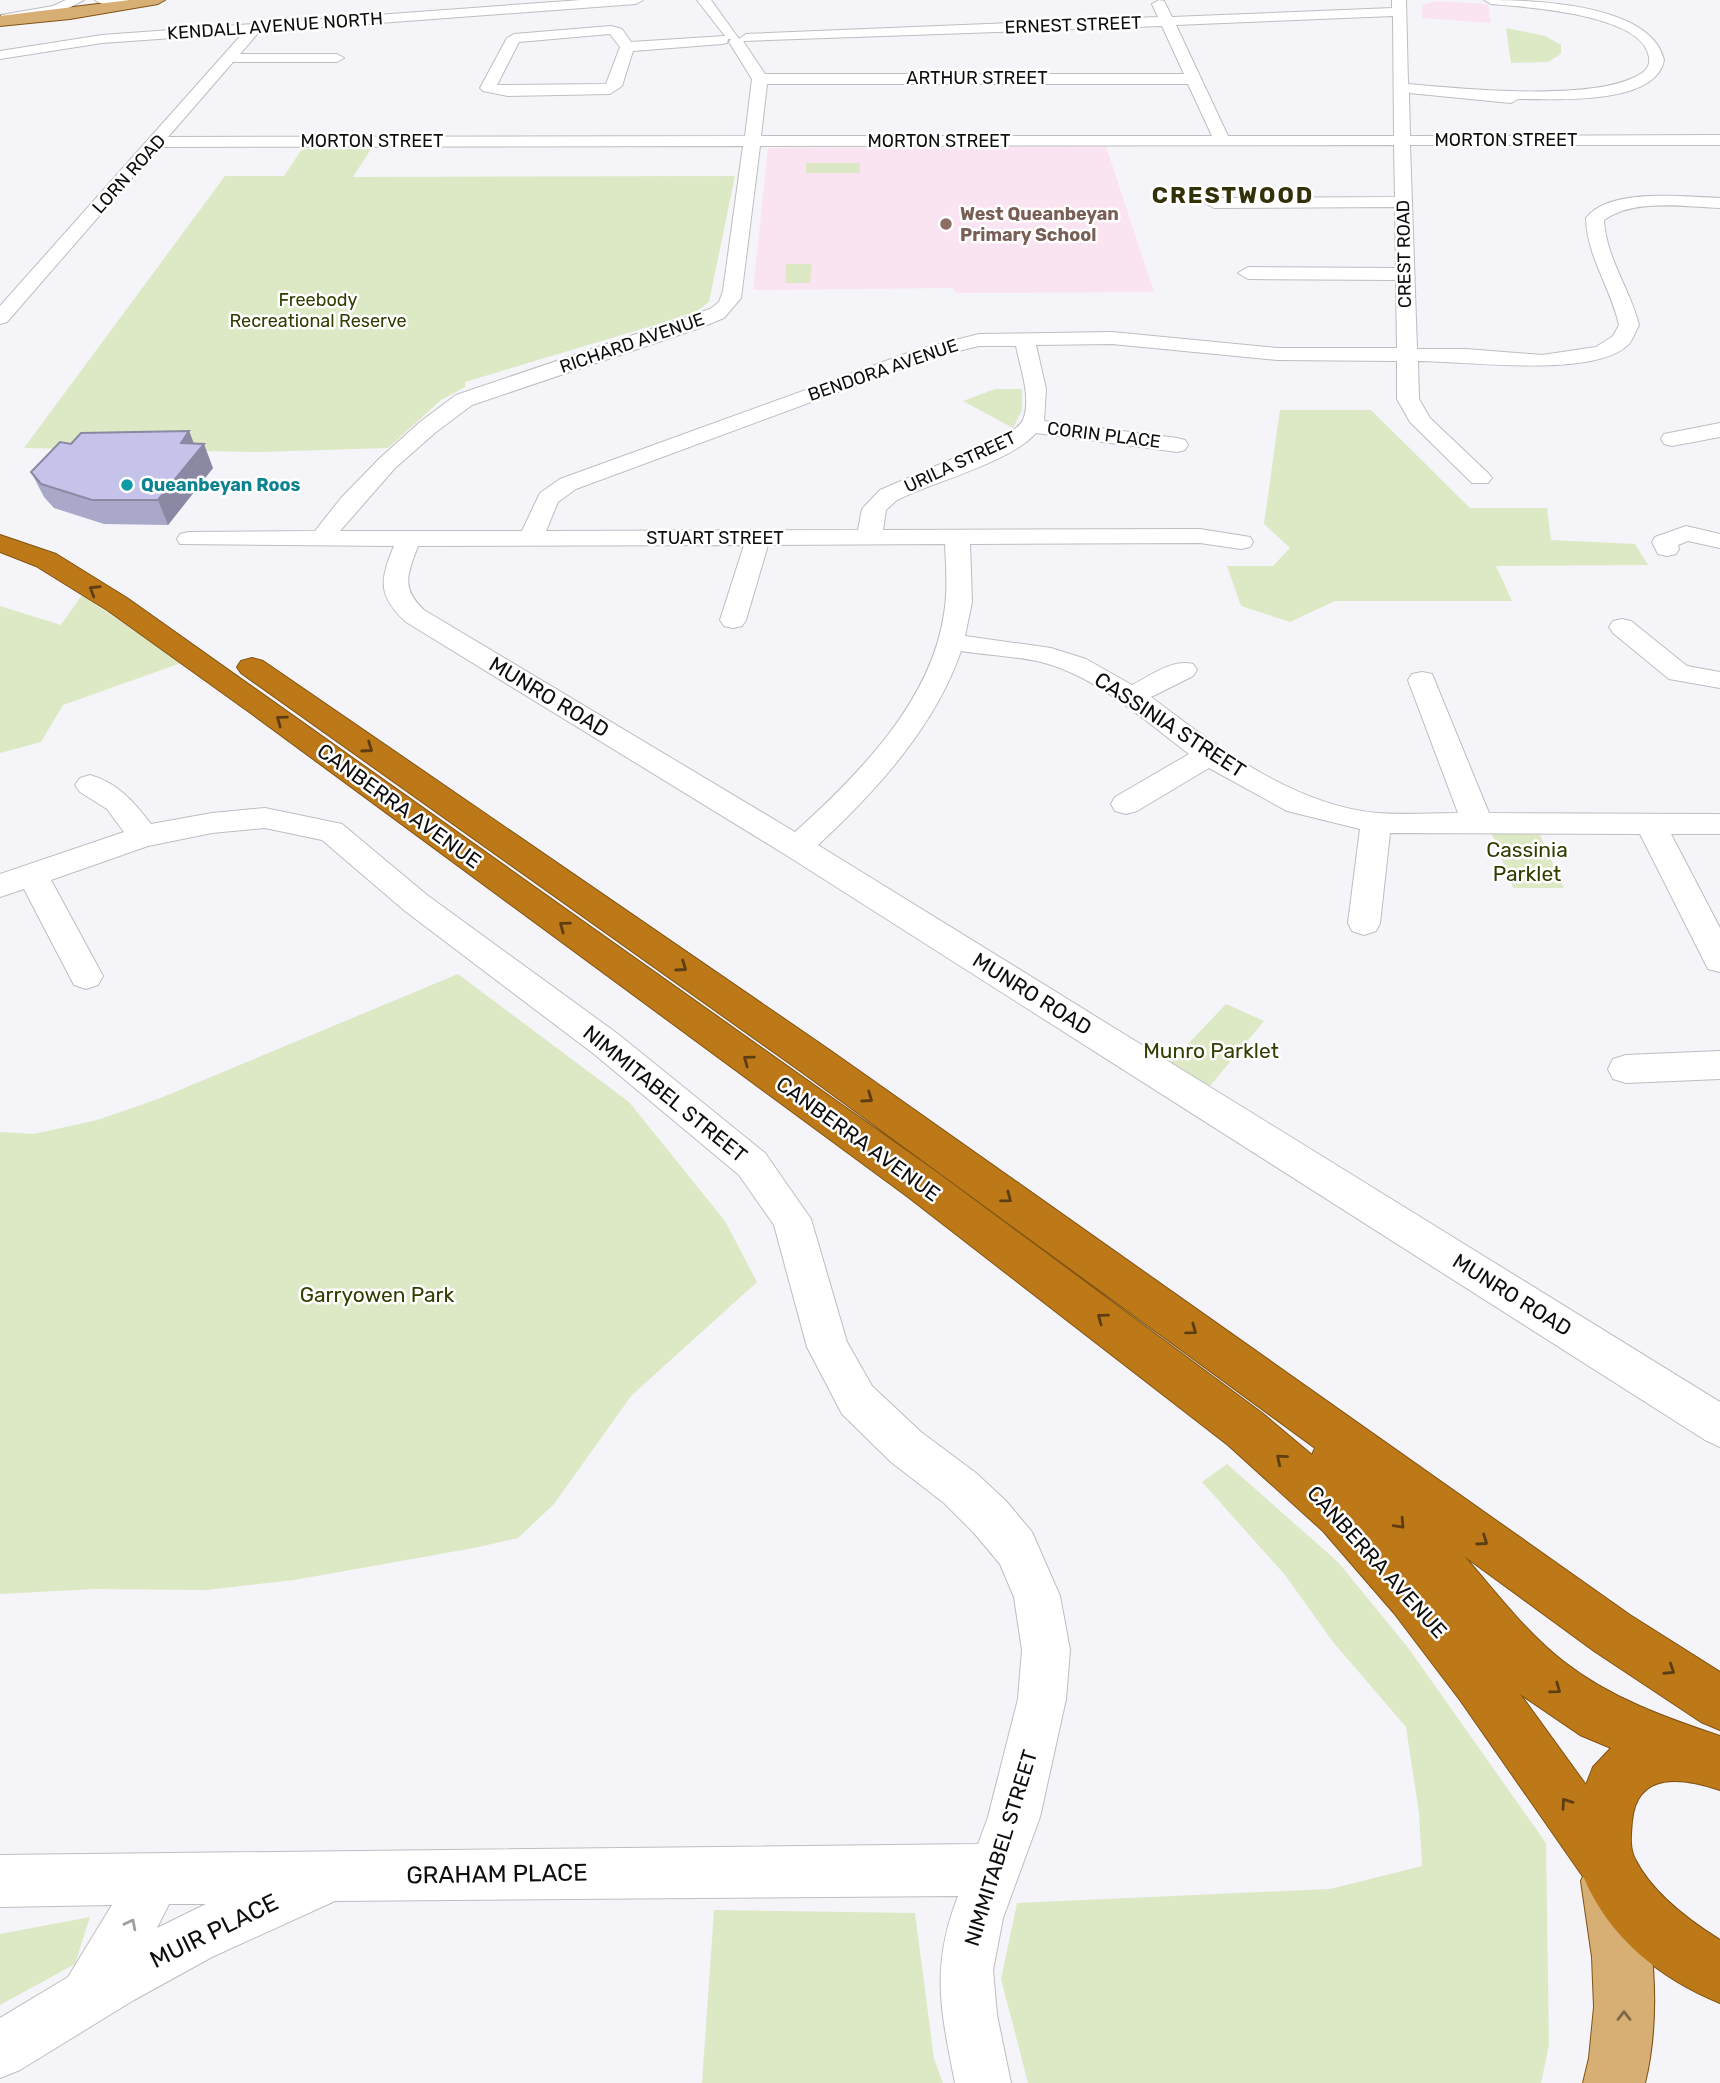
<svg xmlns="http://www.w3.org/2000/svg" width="1720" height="2083" font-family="Rubik,sans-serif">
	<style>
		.education { fill: #fae4f1 }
		.green { fill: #dde8c5 }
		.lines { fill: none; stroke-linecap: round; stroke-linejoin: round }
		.minor-casing { stroke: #bebdc1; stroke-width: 2 }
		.major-casing { stroke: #805414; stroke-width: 2 }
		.highway-casing { stroke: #805414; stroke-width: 2 }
		.minor { fill: #fff; fill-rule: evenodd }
		.major { fill: #d7af74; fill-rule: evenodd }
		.highway { fill: #bd7917; fill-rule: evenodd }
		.wall { fill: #aaa8c9 }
		.shaded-wall { fill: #8b88a4 }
		.building { fill: #c6c3ea; stroke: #8b88a4; stroke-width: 2 }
		.oneway { stroke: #5d3e13 }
		.oneway2 { stroke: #9f9f9f }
		.oneway3 { stroke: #7d6747 }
		.education-dot { fill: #8d6e63; stroke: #fff; stroke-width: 2.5 }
		.culture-dot { fill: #0f9aa8; stroke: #fff; stroke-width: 2.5 }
		.labels { text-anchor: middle; stroke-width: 5; stroke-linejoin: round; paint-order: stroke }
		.far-street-label { font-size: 18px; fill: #0e0e0f; stroke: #fff }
		.far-education-label { font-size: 18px; font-weight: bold; fill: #785e54; stroke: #fff; text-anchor: start }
		.far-park-label { font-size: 18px; fill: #313e00; stroke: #fff }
		.far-culture-label { font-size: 18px; font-weight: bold; fill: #0d838f; stroke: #fff; text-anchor: start }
		.street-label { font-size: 21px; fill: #0e0e0f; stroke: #fff }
		.park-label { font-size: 21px; fill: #313e00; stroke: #fff }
		.far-district-label { font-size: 23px; font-weight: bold; letter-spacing: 2px; fill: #323107; stroke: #fff }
		.near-street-label { font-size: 24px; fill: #0e0e0f; stroke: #fff }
	</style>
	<rect width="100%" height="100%" fill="#f5f4f9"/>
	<!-- education -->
	<path class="education" d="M1437,1L1488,4L1491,23L1422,18V5Z
		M1106,146L1154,292L956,293L953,288L753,290L768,148Z"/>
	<!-- green -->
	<path class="green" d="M1506,28L1545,36L1561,45V54L1548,62L1511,63Z
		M302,149H371L353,177L735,176L709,302L697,311L665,322L465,382V387L441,400L388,448L261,452L24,448L225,176H284Z
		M806,163H860V173H806Z
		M786,264H812L810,283H785Z
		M995,389H1022V410L1013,428L963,401Z
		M1280,410H1371L1470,508H1547L1551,540L1635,544L1648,565L1496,566L1512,601H1335L1290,622L1241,606L1227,566H1273L1290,548L1264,524Z
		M82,595L181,663L63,705L41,742L0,753V606L61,625Z
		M1488,824H1535L1564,888H1513Z
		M458,974L629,1102L725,1221L757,1282L631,1396L554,1504L518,1538L474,1548L294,1580L207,1590L95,1589L0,1594V1132L34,1134L97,1120L158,1099Z
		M1226,1004L1264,1021L1210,1086L1170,1063Z
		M1227,1464L1338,1562L1409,1649L1546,1843L1549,2045L1541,2083H1028L1001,1979L1017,1903L1330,1889L1422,1866L1419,1813L1406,1727L1333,1642L1285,1575L1202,1482Z
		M714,1910L915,1913L934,2059L943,2083H702Z
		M90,1917L75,1964L0,2005V1934Z"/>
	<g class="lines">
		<!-- minor casing -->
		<g class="minor-casing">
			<path id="minor" d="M66,0H84L61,12L6,22L0,19L1,15L53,6Z
				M95,0H128L130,2C122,9 103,6 95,0Z
				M581,0H643L636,4L259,32L240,54H337L344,58L337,62H233L168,137L745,136L752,79L729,42L731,39H728L727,43L722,44L633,51L622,86L610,94L508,96L483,91L480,88L507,38L514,34L611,26L622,29L631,42L725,36L697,0H711L739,39L746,34L1158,17L1152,4L1159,0L1164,1L1172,17L1392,8V0H1406L1408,84C1464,89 1587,101 1635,77C1643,73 1651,68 1649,57C1643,14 1526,7 1491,4L1484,0C1532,0 1651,3 1664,60C1656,106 1553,99 1518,99L1511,103L1409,93L1410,136L1720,135V145H1410L1417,349H1466L1542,355L1596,347L1613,336L1619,325C1611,288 1587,257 1586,218C1610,187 1685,197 1720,198V208C1684,207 1635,198 1604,220C1606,258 1630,289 1639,325C1636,331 1633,339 1629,344C1595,379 1466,361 1418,361L1419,399L1430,418L1488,473L1492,478L1488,483H1472L1410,422L1397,399V361L1277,360L1112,344L1036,345L1046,389L1044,421L1177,438L1185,440L1188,445L1185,450L1177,452L1036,433C1009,463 935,481 897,500L886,510L883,530L1200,529L1250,537L1253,542L1250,547L1241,549L1200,543L970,544L972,602L965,636L1051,648L1086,659L1132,685C1150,676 1172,659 1193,664L1197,670L1193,676L1151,697C1216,746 1294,806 1378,813C1404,815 1432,813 1458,813L1408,680L1412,674L1422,672L1432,674L1489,813L1720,814V834H1671L1720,928V972L1708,969L1640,834L1390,833L1380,923L1376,931L1364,935L1352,931L1348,923L1360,829L1287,811L1209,768L1137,811L1126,814L1115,811L1111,804L1115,797L1189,754C1143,719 1094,674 1037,661C1012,656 986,655 961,651C935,727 875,792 818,845L1720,1402V1447L1705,1440L786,855L406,622C377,595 380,580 394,546L180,544L177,539L180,534L189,532L315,531L341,498L379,459L420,422L456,395L710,309L719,302L723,291L743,146L159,147L7,322L0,324V306L243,33L102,43L0,59V51L102,35ZM1393,16L1394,136H1228L1176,25ZM1162,26L1184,74H765L743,41ZM610,34L620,47L606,84L497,85L519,42ZM767,84H1188L1212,136H761ZM1394,145L1395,197L1214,198L1205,203L1214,208L1395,207L1396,268L1248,267L1238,273L1248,279L1396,280L1397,348H1277L1112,332L979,334L916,350L560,479L540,493L522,531H340L395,468L436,432L472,405L697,329L724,318L741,298L760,146ZM979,346H1016C1020,367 1032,398 1023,420C1019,428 1008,433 1001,438L880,490L862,509L858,530L546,531L558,502L576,489L930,358ZM945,544C946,567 948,591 944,614C931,702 858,775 795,832L424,610C400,588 408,573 418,546L744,545L720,620L724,626L733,628L742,626L746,620L768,545Z
				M1720,423V437L1672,446L1664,444L1661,439L1664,434Z
				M1686,526L1720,534V548L1688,541L1678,545L1679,549L1676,554L1667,556L1658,554L1652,542L1655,537Z
				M1622,619L1631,621L1687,666L1720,672V688L1669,679L1613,633L1609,627L1613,621Z
				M90,775C118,783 134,802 151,824L212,813L265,808L342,824L427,895L618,1034L765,1153L811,1219L847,1342L872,1386L921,1432L976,1473L1006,1501L1032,1532L1060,1596L1070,1650L1066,1699L1040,1817L1003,1918L993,1970L997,2015L1011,2083H955C941,2011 930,1968 958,1896L335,1901L212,1957L134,2000L20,2070L0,2078V2018L68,1977L112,1905L0,1907V1855L978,1844L988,1817L1018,1699L1022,1650L1014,1597L1000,1564L974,1533L944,1503L891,1462L842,1414L807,1347L774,1225L739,1175L594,1054L405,911L322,840L265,828L212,833L148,846L51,880L103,976L98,985L86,989L74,985L24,889L0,897V874L124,832L107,809L80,792L75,785L80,778ZM169,1904H206L157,1928Z
				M1720,1051V1079L1626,1083L1613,1079L1608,1069L1613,1059L1626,1055Z"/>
		</g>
		<!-- major casing -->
		<g class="major-casing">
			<path id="major" d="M130,0H165L158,4L70,19L0,26V16Z
				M1610,1852L1630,1861C1656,1923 1661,2018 1645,2083H1583L1589,2058L1594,2007L1592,1957L1581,1881L1590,1861Z"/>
		</g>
		<!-- highway casing -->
		<g class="highway-casing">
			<path id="highway" d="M0,535L56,554L127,598L938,1173L1262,1413L1312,1455L1315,1448L803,1073L241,673L237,667L241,661L252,658L263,661L831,1051L1630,1615L1720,1672V1730L1701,1722L1594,1651L1464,1556C1496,1592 1526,1633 1564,1662C1610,1698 1666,1718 1720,1736V1790C1684,1778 1637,1770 1632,1821C1631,1833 1629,1848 1635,1859C1652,1893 1688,1920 1720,1940V2003C1661,1979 1609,1938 1584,1878L1460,1700L1394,1613L1323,1531L1228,1445L908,1197L252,714L107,610L36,566L0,552ZM1520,1694L1580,1735L1611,1748L1593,1767L1586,1785Z"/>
		</g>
		<!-- minor -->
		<use href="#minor" class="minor"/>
		<!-- major -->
		<use href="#major" class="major"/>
		<!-- highway -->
		<use href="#highway" class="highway"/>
	</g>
	<!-- wall -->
	<path class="wall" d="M189,431L194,444L213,468L168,525L104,524L54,508L44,497L31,472L71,444Z"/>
	<!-- shaded-wall -->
	<path class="shaded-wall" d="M189,431L197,452L204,444L213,468L168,525L158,500L181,443Z"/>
	<!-- building -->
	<path class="building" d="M189,431L181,443L204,444L158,500H92L41,484L31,472L60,442L71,444L81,433Z"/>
	<!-- one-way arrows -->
	<defs><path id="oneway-chevron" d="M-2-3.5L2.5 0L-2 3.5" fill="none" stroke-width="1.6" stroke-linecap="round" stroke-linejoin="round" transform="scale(1.75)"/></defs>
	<g class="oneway">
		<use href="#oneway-chevron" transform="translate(94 590) rotate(-149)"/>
		<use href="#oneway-chevron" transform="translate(281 720) rotate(-144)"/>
		<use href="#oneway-chevron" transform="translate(368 748) rotate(35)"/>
		<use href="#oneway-chevron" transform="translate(564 926) rotate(-144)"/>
		<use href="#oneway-chevron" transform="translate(682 967) rotate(35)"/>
		<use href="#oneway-chevron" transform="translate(748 1060) rotate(-144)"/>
		<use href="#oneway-chevron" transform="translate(868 1098) rotate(35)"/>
		<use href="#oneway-chevron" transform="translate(1007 1198) rotate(36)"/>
		<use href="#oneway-chevron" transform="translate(1102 1318) rotate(-143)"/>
		<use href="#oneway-chevron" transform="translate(1192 1330) rotate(36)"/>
		<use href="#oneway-chevron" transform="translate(1281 1459) rotate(-140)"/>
		<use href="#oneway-chevron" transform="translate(1400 1524) rotate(47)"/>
		<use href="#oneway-chevron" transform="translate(1483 1541) rotate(35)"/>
		<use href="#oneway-chevron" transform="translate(1670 1670) rotate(33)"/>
		<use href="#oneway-chevron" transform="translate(1556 1689) rotate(36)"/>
		<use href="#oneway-chevron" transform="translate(1566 1803) rotate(-125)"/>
	</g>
	<use class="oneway2" href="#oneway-chevron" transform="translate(131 1924) rotate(-63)"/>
	<use class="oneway3" href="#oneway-chevron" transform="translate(1624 2016) rotate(-90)"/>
	<!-- markers -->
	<circle class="education-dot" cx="946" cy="224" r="7"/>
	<circle class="culture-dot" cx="127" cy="485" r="7"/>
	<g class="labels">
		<!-- far-street labels -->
		<g class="far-street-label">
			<text transform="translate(1073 25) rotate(-2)" y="6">ERNEST STREET</text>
			<text transform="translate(275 26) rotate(-4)" y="6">KENDALL AVENUE NORTH</text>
			<text x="977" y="84">ARTHUR STREET</text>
			<text x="1506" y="146">MORTON STREET</text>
			<text x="372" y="147">MORTON STREET</text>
			<text x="939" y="147">MORTON STREET</text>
			<text transform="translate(129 174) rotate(-48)" y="6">LORN ROAD</text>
			<text transform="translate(1404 254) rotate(-91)" y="6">CREST ROAD</text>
			<text transform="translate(632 343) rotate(-19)" y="6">RICHARD AVENUE</text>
			<text transform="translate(883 370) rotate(-19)" y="6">BENDORA AVENUE</text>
			<text transform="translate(1104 435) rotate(7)" y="6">CORIN PLACE</text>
			<text transform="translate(960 462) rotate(-25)" y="6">URILA STREET</text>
			<text x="715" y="544">STUART STREET</text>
		</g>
		<!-- far-education labels -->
		<g class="far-education-label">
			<text x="960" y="220">West Queanbeyan<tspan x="960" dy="21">Primary School</tspan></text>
		</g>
		<!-- far-park labels -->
		<g class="far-park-label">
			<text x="318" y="306">Freebody<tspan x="318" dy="21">Recreational Reserve</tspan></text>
		</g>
		<!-- far-culture labels -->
		<g class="far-culture-label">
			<text x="141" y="491">Queanbeyan Roos</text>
		</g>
		<!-- street labels -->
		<g class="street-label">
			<text transform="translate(549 697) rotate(31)" y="7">MUNRO ROAD</text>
			<text transform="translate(1170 725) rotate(33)" y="7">CASSINIA STREET</text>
			<text transform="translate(399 806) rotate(36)" y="7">CANBERRA AVENUE</text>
			<text transform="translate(1032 994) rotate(32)" y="7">MUNRO ROAD</text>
			<text transform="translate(665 1094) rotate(39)" y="7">NIMMITABEL STREET</text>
			<text transform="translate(858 1139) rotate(36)" y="7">CANBERRA AVENUE</text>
			<text transform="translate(1512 1295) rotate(32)" y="7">MUNRO ROAD</text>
			<text transform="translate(1377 1562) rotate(48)" y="7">CANBERRA AVENUE</text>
			<text transform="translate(1001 1848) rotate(-73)" y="7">NIMMITABEL STREET</text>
		</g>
		<!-- park labels -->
		<g class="park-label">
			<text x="1527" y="857">Cassinia<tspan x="1527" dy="24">Parklet</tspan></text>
			<text x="1211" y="1058">Munro Parklet</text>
			<text x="377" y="1302">Garryowen Park</text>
		</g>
		<!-- far-district labels -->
		<g class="far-district-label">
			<text x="1233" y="203">CRESTWOOD</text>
		</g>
		<!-- near-street labels -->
		<g class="near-street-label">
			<text transform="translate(497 1874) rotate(-1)" y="8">GRAHAM PLACE</text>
			<text transform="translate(214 1931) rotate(-26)" y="8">MUIR PLACE</text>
		</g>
	</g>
</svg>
